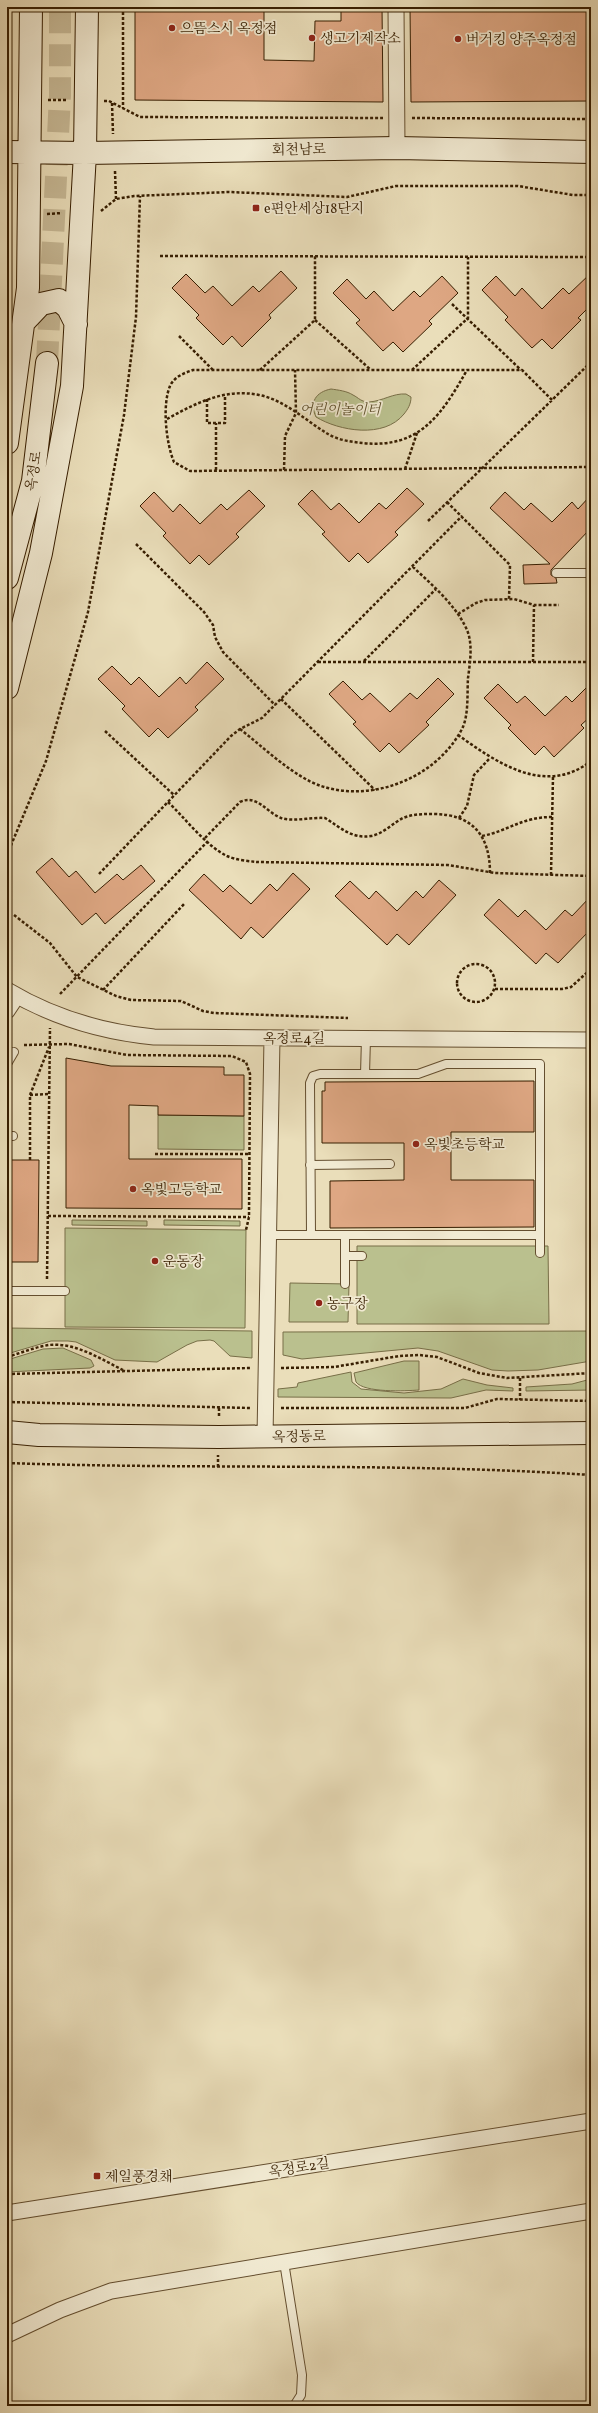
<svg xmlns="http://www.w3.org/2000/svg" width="598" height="2413" font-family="Vollkorn,'Noto Serif KR',serif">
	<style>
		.green { fill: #bac08e; stroke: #786f48 }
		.building { fill: #dea783; stroke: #371e01 }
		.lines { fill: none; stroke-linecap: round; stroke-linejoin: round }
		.secondary-tunnel { stroke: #c6b895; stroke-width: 22; stroke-dasharray: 22 11; stroke-linecap: butt }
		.lane-casing { stroke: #644e2f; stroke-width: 10 }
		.street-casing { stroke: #644e2f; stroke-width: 17 }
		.secondary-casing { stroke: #371e01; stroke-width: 24 }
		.path { stroke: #371e01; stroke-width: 2.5; stroke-dasharray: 3 2; stroke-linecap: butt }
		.lane { stroke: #f1ead2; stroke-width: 8 }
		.street { stroke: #f1ead2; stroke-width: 15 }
		.secondary { stroke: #f1ead2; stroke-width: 22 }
		.poi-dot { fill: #8f2418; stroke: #f1ead2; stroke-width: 1.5 }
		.labels { text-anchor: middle; stroke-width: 3.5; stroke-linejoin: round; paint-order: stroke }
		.poi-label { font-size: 14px; fill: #371e01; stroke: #f1ead2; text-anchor: start }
		.street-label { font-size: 14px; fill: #371e01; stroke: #f1ead2 }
		.park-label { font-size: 14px; font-style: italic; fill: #5e4f2b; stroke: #f1ead2 }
	</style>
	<rect width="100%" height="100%" fill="#eadeba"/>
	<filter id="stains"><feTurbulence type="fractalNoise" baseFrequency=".005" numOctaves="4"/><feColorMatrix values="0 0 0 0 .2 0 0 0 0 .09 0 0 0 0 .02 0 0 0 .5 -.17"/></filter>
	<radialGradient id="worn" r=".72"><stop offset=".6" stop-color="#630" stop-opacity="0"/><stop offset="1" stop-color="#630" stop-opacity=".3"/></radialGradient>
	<!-- green -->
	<path class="green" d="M331,389C338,390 347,391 353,395C359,398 361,402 369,402C383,401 393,393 406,394L411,397C411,404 408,409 404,414C384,439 339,431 316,417C309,402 316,392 331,389Z
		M158,1115L244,1116V1150L158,1149Z
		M72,1220L147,1221V1226L72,1225Z
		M164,1220L240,1221V1226L164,1225Z
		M65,1228L246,1230L245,1328L65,1327Z
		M357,1246H548L549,1324H357Z
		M290,1283L349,1284L348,1322H289Z
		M7,1328L252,1331V1358L230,1356L214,1341L210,1340L197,1341L187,1345L157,1362L115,1360L76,1342L68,1341H51L7,1354Z
		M591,1331V1361L538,1370L508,1371L492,1370L438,1351L418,1348L302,1359L283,1355V1332Z
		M63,1348L91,1360L94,1366L90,1368L7,1372V1360L43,1349Z
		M404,1361H419V1390C406,1391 364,1393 356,1382L354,1373Z
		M351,1372L352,1382L361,1389L404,1393L441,1389L463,1379L487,1385L513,1388V1391L486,1390L451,1398L278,1397V1389L297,1387L298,1383Z
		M591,1379V1390L526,1391V1387L572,1384Z"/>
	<!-- building -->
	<path class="building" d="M135,7H264V60L314,61L315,21H341V7H382L383,102L135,100Z
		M410,7H591V101L411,102Z
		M281,271L297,288L269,315L271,318L242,347L232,336L223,345L196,318L199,315L172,288L186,274L205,293L213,286L232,306L253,286L259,292Z
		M591,273V305L578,318L581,320L552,349L542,339L532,348L505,320L508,317L482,290L496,276L515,296L522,288L542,309L563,288L569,294Z
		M442,276L458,293L429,321L432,324L403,352L393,342L383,351L356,323L360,320L333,293L347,279L366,299L374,291L393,311L414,291L420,297Z
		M407,488L424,504L395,532L398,535L368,563L358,553L349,562L322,534L325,532L298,504L312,490L331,510L339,503L359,523L379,503L386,509Z
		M249,490L265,506L236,534L239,537L209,565L199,555L190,564L163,536L166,533L140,506L154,492L173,512L180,504L200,524L221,504L227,510Z
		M505,492L524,510L531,503L552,522L572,502L578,509L591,495V528L551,570V575L556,578L557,583L524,584L523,565L550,564L490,508Z
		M207,662L224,679L195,707L198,710L168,738L158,728L149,737L122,709L125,706L98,679L112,666L131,685L139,677L159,697L180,677L186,684Z
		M438,678L454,694L426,722L429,725L399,753L389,743L380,752L353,724L356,722L329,694L343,681L362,700L370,693L390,712L410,693L417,699Z
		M591,683V716L581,725L584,728L554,757L544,746L535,755L508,728L511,725L484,698L498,684L517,703L525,696L545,716L566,696L572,702Z
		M52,858L69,877L76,871L95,893L117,874L123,880L141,865L155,881L105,924L96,913L82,925L36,872Z
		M293,873L310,889L263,938L251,927L241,939L189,890L204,874L223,892L230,885L251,904L270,884L277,891Z
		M439,880L456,895L409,945L397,934L387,945L335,896L350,881L369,899L376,891L397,911L416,891L423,898Z
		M591,896V929L558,963L546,953L536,964L484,915L499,899L518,917L525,910L546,930L565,910L572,916Z
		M66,1058L111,1066L224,1067V1075H244V1116L158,1115V1106L129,1105V1159H242V1209L66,1208Z
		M534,1081V1132H451V1180H534V1227L330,1228V1181L404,1180V1143H322V1091H325V1082Z
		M7,1160H39L38,1262H7Z"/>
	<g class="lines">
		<!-- secondary-tunnel -->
		<path class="secondary-tunnel" d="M47,363L60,95V7"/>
		<!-- lane casing -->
		<g class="lane-casing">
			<path id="lane" d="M556,573H591
				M7,1064L14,1052
				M365,1074L366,1038
				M7,1136H13
				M310,1165L390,1164
				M270,1235C360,1235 450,1235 540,1235V1064H446L418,1074H320L313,1076L310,1083L311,1235
				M345,1235V1284
				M540,1235V1253
				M345,1256H362
				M7,1291H65
				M284,2262L302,2375L301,2395L294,2406"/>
		</g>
		<!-- street casing -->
		<g class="street-casing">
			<path id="street" d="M396,7L397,148
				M7,990C52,1017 102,1032 154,1037L591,1040
				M7,1011L17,996
				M265,1437L272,1038
				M7,2213L591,2121
				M7,2335L60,2310L111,2291L591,2211"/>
		</g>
		<!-- secondary casing -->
		<g class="secondary-casing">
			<path id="secondary" d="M7,152L85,153L397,148L591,152
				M24,322L41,304L59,300L68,308L76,324
				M7,443L28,288L31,7
				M7,578L33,481L47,363
				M7,688L41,553L72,386L85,153L87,7
				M7,1432L39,1435L219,1437L591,1433"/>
		</g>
		<!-- path -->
		<path class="path" d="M123,7V108
			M48,100H67
			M104,101H109L140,117L383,118
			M112,103L113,134
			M412,118L591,119
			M115,171L116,199
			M101,211L116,199L134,196L229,192L347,197L396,186H518L573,195H591
			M47,214L62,213
			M160,256L591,257
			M452,304L521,370
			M315,320L371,370
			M179,336L213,370
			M260,370L315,320V256
			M412,370L468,318V257
			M207,399V423H225V395
			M552,400L522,370H193C184,373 174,377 170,386C162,405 166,443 174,462L190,471L591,467
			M167,419C196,403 225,388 259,395C285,400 306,421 328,434C338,440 351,442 363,443C420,449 442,414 467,370
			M405,469L417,433
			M216,470V423
			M284,470L285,436L296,413L295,370
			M447,502L510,565L509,599
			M428,521L591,362
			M136,544L204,612L213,625L215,637L223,652L275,705
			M458,614L476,603L485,600L514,599L534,605H559
			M364,661L436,589
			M318,662H591
			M533,662L534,605
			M281,699L375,790
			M240,729C263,747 294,777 321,786C373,803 436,778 462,729C469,715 467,693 468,678C470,663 473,644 467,630C456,605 432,585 412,566
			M105,731L174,795
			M458,735C496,762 545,797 591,761
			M168,802C185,818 206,846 227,856C236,860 248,861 257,862L448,865L495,873L591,876
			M459,818L467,806L474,775L490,758
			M482,836C508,831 522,817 552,817
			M205,838L240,802C257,794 266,812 281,818C294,822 311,817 325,818C340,827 351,839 371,836C383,834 393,823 403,818C413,814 423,814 433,814C472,814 490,835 490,873
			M7,855L46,761L88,612L124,415L136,317L140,196
			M99,874L231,736L240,729L262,718L462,516
			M551,875L553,776
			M14,915L50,943L77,977L116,996L131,1000L181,1001L203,1011L214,1013L348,1018
			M457 983a19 19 0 1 1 38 0a19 19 0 1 1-38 0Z
			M495,989H562L571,987L591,969
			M103,990L185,903
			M60,994L208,841
			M24,1045L69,1044L127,1055L232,1056L246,1062L250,1074L249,1217L246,1230
			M30,1095L49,1047
			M155,1154H249
			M30,1160V1095L50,1094
			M48,1216L249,1217
			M47,1279L50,1028
			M7,1357C21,1353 35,1347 49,1345C76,1342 102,1360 125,1371
			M281,1368L334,1367L399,1356L419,1355L437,1357L479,1373L507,1378L591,1373
			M7,1374L250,1368
			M520,1378V1400
			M7,1402L250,1408
			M219,1408V1418
			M281,1408H465L497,1399L591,1401
			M7,1463C202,1470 397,1462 591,1475
			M218,1467V1455"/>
		<!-- lane -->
		<use href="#lane" class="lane"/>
		<!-- street -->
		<use href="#street" class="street"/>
		<!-- secondary -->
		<use href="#secondary" class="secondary"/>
	</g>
	<!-- markers -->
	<g class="poi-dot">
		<circle cx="172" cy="28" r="4"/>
		<circle cx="312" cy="38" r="4"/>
		<circle cx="458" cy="39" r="4"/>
		<rect x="252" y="204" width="8" height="8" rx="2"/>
		<circle cx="416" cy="1144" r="4"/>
		<circle cx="133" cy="1189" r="4"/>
		<circle cx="155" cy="1261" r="4"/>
		<circle cx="319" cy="1303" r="4"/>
		<rect x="93" y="2172" width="8" height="8" rx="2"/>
	</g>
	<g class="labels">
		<!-- poi labels -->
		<g class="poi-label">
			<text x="180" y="33">으뜸스시 옥정점</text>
			<text x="320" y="43">생고기제작소</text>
			<text x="466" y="44">버거킹 양주옥정점</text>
			<text x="264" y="213">e편안세상18단지</text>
			<text x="424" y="1149">옥빛초등학교</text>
			<text x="141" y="1194">옥빛고등학교</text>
			<text x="163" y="1266">운동장</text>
			<text x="327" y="1308">농구장</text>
			<text x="105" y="2181">제일풍경채</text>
		</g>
		<!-- street labels -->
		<g class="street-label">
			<text transform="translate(299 149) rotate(-1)" y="5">회천남로</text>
			<text transform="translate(33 471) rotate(-81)" y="5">옥정로</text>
			<text x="294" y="1043">옥정로4길</text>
			<text transform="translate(299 1436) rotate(-1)" y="5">옥정동로</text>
			<text transform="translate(299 2167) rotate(-9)" y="5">옥정로2길</text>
		</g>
		<!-- park labels -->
		<g class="park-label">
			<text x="340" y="414">어린이놀이터</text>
		</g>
	</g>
	<!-- margin -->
	<rect width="598" height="2413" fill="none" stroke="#eadeba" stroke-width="24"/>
	<rect x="8" y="8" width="582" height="2397" fill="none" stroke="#371e01" stroke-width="2"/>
	<rect x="12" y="12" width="574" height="2389" fill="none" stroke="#371e01"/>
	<rect width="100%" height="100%" filter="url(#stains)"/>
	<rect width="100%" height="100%" fill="url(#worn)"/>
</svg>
